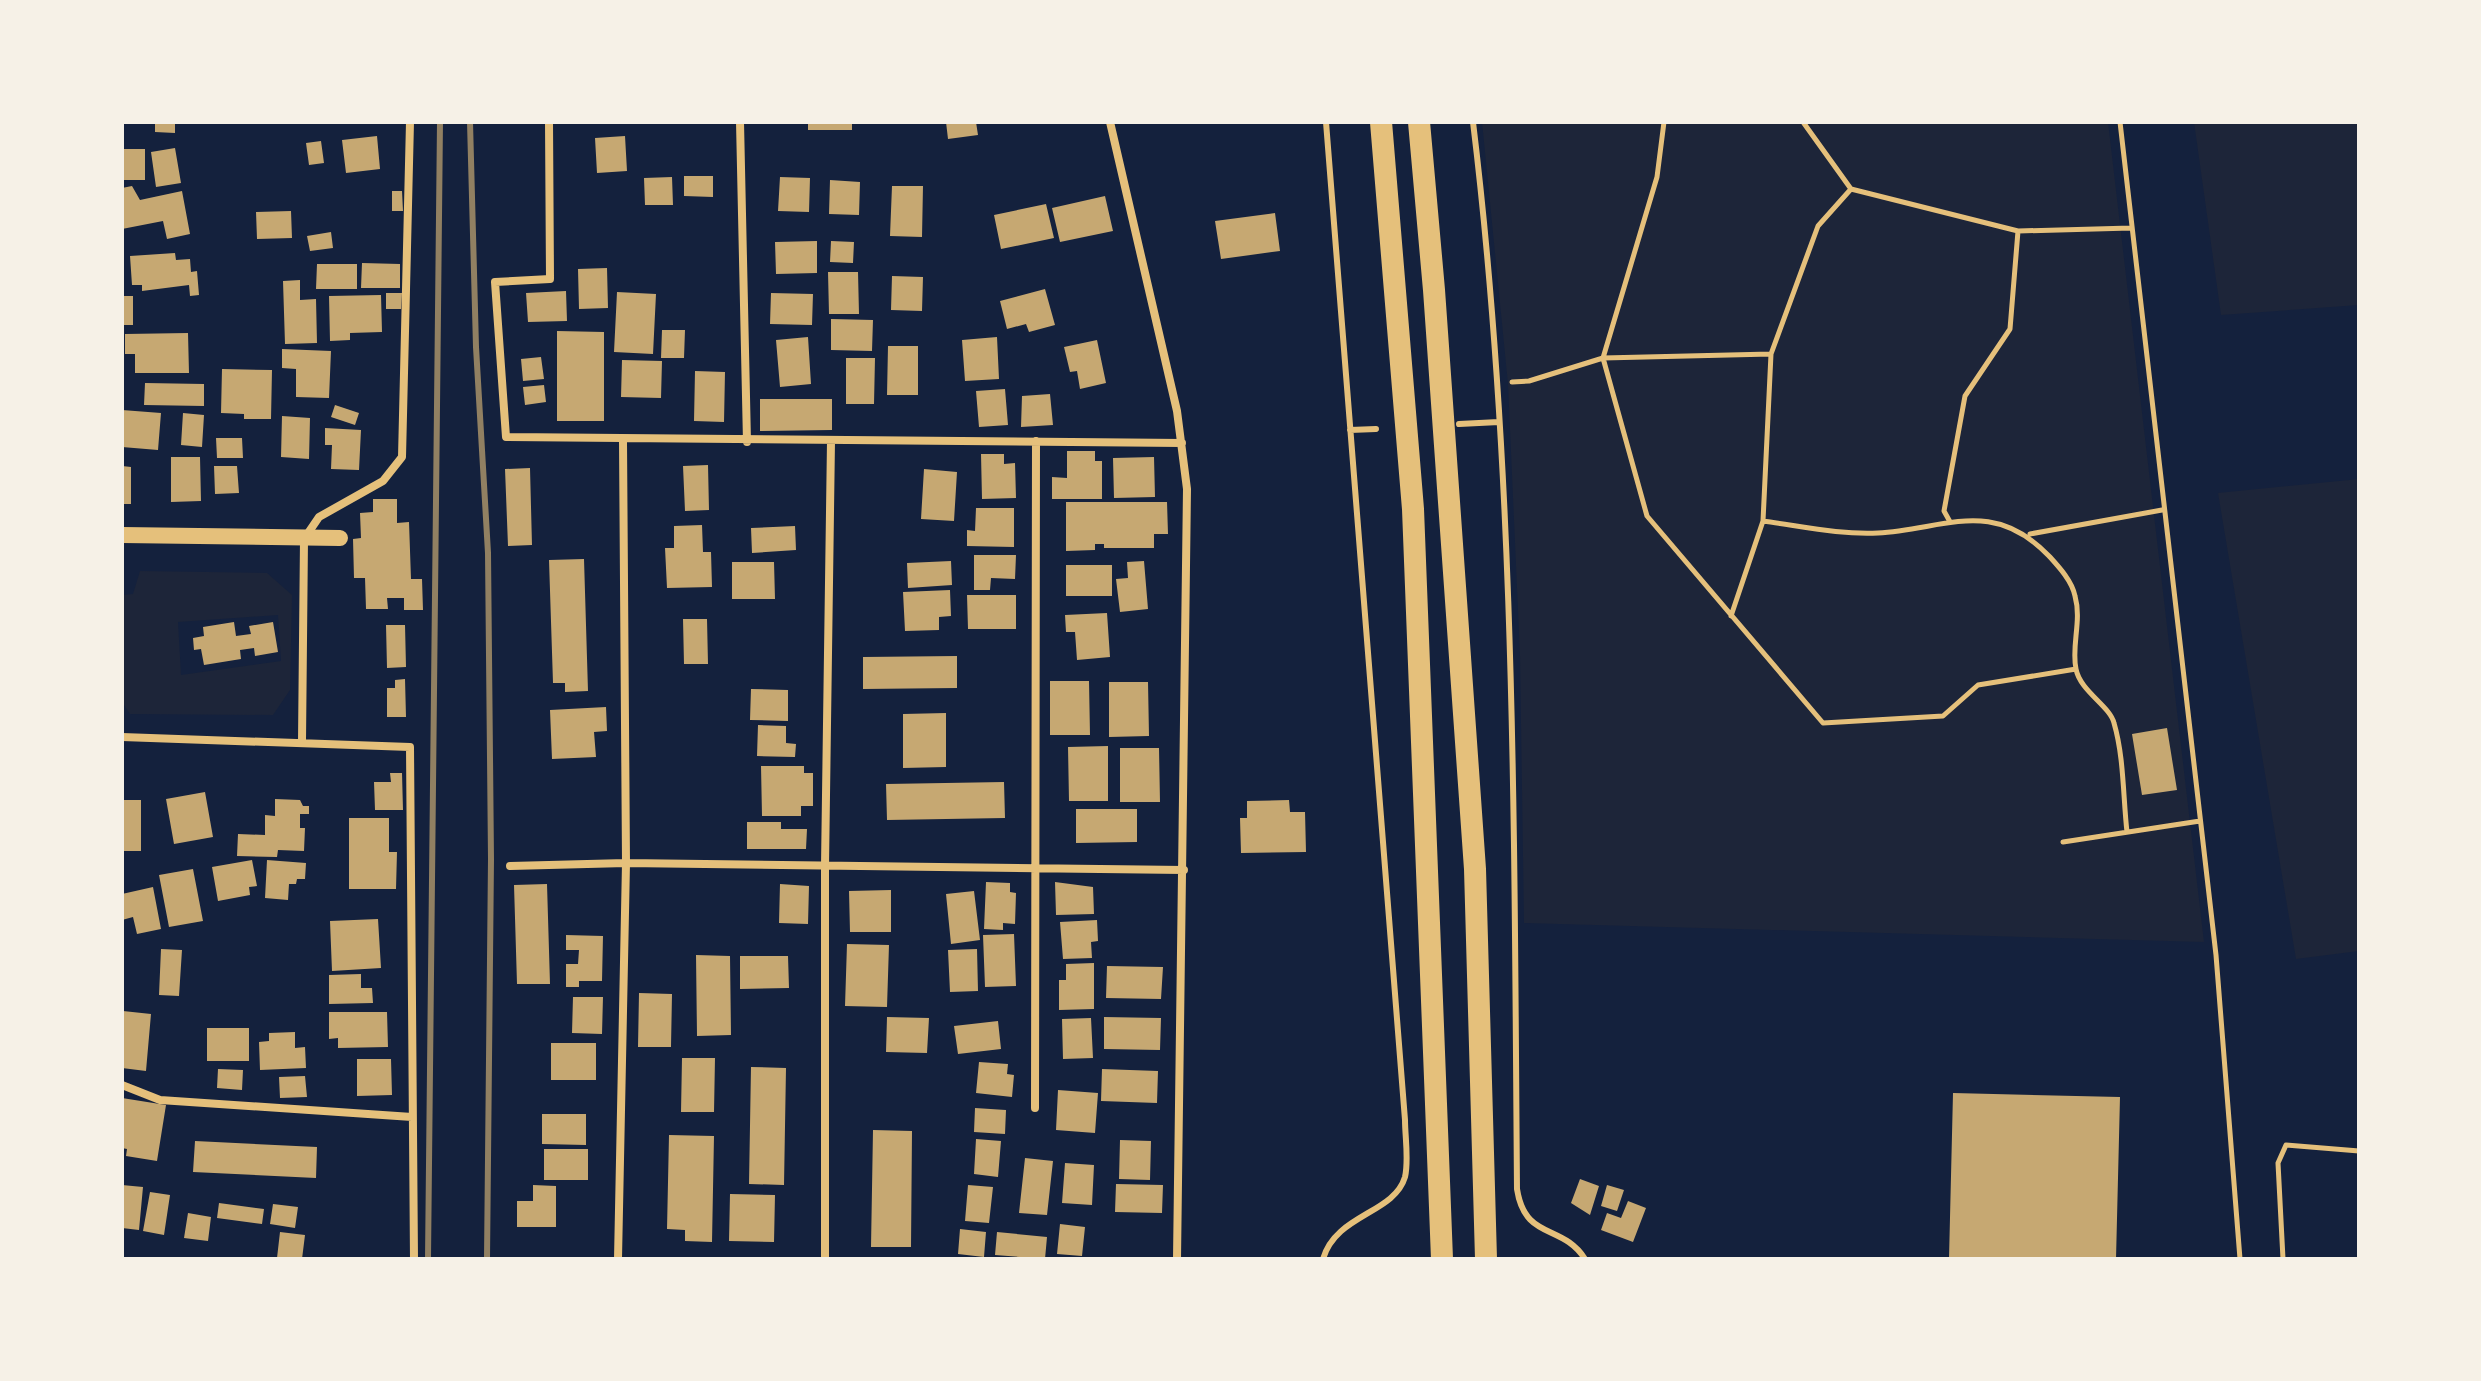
<svg xmlns="http://www.w3.org/2000/svg" width="2481" height="1381" font-family="'PT Serif',serif">
	<style>
		.green { fill: #1d2539; fill-rule: evenodd }
		.building { fill: #c6a872 }
		.lines { fill: none; stroke-linecap: round; stroke-linejoin: round }
		.path { stroke: #e5c07b; stroke-width: 5 }
		.service { stroke: #e5c07b; stroke-width: 6 }
		.minor { stroke: #e5c07b; stroke-width: 8 }
		.secondary { stroke: #e5c07b; stroke-width: 16 }
		.trunk { stroke: #e5c07b; stroke-width: 22 }
		.rail { stroke: #918062; stroke-width: 6 }
	</style>
	<rect width="100%" height="100%" fill="#14213d"/>
	<!-- green -->
	<path class="green" d="M1482,122H2108L2204,942L1524,923L1520,656L1508,384Z
		M2194,122H2359V305L2221,315Z
		M2359,479V951L2296,959L2218,493Z
		M140,571L267,573L292,595L290,690L273,715L130,714L122,702V595L133,594ZM278,615L281,661L181,675L178,622Z"/>
	<!-- building -->
	<path class="building" d="M155,122H175V133L155,132Z
		M808,122H852V130H808Z
		M946,122H976L978,135L948,139Z
		M377,136L380,169L346,173L342,140Z
		M625,136L627,171L597,173L595,138Z
		M321,141L324,163L309,165L306,143Z
		M175,148L181,183L156,187L151,152Z
		M122,149H145V180H122Z
		M684,176H713V197L684,196Z
		M672,177L673,205H645L644,178Z
		M780,177L810,178L809,212L778,211Z
		M830,180L860,182L859,215L829,214Z
		M132,186L140,200L182,191L190,234L167,239L163,221L122,229V188Z
		M892,186H923L922,237L890,236Z
		M392,191H402L403,211H392Z
		M1105,196L1113,231L1060,242L1052,208Z
		M1046,204L1054,238L1001,249L994,215Z
		M291,211L292,238L257,239L256,212Z
		M1275,213L1280,251L1221,259L1215,221Z
		M331,232L333,248L310,251L307,236Z
		M817,241V273L776,274L775,242Z
		M831,241L854,242L853,263L830,262Z
		M175,253L176,260L190,259L191,272L197,271L199,295L190,296L189,285L142,291V285H132L130,256Z
		M362,263L400,264V288H361Z
		M317,264H357V289H316Z
		M607,268L608,308L579,309L578,269Z
		M828,272H858L859,314H829Z
		M892,276L923,277L922,311L891,310Z
		M300,280V300L316,299L317,343L285,344L283,281Z
		M1045,289L1055,325L1029,332L1026,324L1007,329L1000,301Z
		M566,291L567,321L528,322L526,293Z
		M617,292L656,294L653,354L614,352Z
		M386,293H402L401,309H386Z
		M771,293L813,294L812,325L770,324Z
		M381,295L382,332L350,333V340L330,341L329,296Z
		M122,296H133V325H122Z
		M831,319L873,320L872,351L831,350Z
		M662,330H685L684,358H661Z
		M557,331L604,332V421H557Z
		M188,333L189,373H135V354H125V334Z
		M808,337L811,384L780,387L776,340Z
		M997,337L999,379L965,381L962,340Z
		M1097,340L1106,383L1080,389L1077,371L1070,372L1064,347Z
		M888,346H918V395H887Z
		M282,349L331,351L329,398L296,397V369L282,368Z
		M541,357L544,379L523,381L521,359Z
		M846,358H875L874,404H846Z
		M622,360L662,361L661,398L621,397Z
		M222,369L272,370L271,419H244V414L221,413Z
		M695,371L725,372L724,422L694,421Z
		M145,383L204,384V406L144,405Z
		M544,385L546,402L525,405L523,387Z
		M1005,389L1008,425L979,427L976,391Z
		M1050,394L1053,425L1021,427L1022,396Z
		M760,399H832V430L760,431Z
		M335,405L359,413L355,425L331,417Z
		M122,410L161,413L158,450L122,447Z
		M183,413L204,415L202,447L181,445Z
		M282,416L310,418L309,459L281,457Z
		M325,428L361,430L359,470L331,469L332,445H325Z
		M216,438H242L243,458H217Z
		M1067,451H1095V461H1102V499H1052V477L1067,478Z
		M981,454H1004V464L1015,463L1016,498L982,499Z
		M171,457H200L201,501L171,502Z
		M1154,457L1155,497L1114,498L1113,458Z
		M708,465L709,510L685,511L683,466Z
		M122,466L131,467V504H122Z
		M214,466H237L239,493L215,494Z
		M530,468L532,545L508,546L505,469Z
		M924,469L957,472L954,521L921,519Z
		M373,499H397V523L409,522L411,579H422L423,610H404V598H387L388,609H366L365,578H354L353,539L361,538L360,513L373,512Z
		M1066,502H1167L1168,534H1154V548H1104V544H1095V550L1066,551Z
		M976,508H1014V547L967,546V530L975,531Z
		M702,525L703,552H711L712,587L667,588L665,548H674V526Z
		M795,526L796,550L752,553L751,528Z
		M974,555H1016L1015,579L991,578L990,590H974Z
		M584,559L588,691L565,692V683H553L549,560Z
		M951,561L952,585L908,588L907,563Z
		M1144,561L1148,609L1120,612L1116,579L1128,578L1127,562Z
		M732,562H774L775,599H732Z
		M1066,565H1112V596H1066Z
		M950,590L951,616L939,617V630L905,631L903,592Z
		M967,595H1016V629H968Z
		M1107,613L1110,657L1077,660L1075,632H1066L1065,615Z
		M683,619H707L708,664H684Z
		M234,622L236,636L251,634L249,626L273,622L278,652L255,656L254,648L240,650L241,659L204,665L201,649L194,650L193,638L204,636L203,627Z
		M386,625H405L406,667L387,668Z
		M957,656V688L863,689V657Z
		M405,679L406,717H387V688H395V680Z
		M1050,681H1089L1090,735H1050Z
		M1109,682H1148L1149,736L1109,737Z
		M751,689L788,690V721L750,720Z
		M606,707L607,731L594,732L596,757L552,759L550,710Z
		M946,713V767L903,768V714Z
		M758,725L786,726V743L796,744L795,757L757,756Z
		M2167,728L2177,790L2142,795L2132,734Z
		M1108,746V801H1069L1068,747Z
		M1120,748H1159L1160,802H1120Z
		M761,766H804V773H813V806H801V816H762Z
		M390,773H402L403,810H375L374,782H391Z
		M1004,782L1005,818L887,820L886,784Z
		M205,792L213,837L174,844L166,799Z
		M275,799L300,800L303,806H309V814H300V828H305L304,851L278,850L277,857L237,856L238,834L265,835V815L275,816Z
		M122,800H141V851H122Z
		M1289,800L1290,812H1305L1306,852L1241,853L1240,818H1247V801Z
		M1076,809H1137V842L1076,843Z
		M349,818H389V852H397L396,889H349Z
		M747,822H781V829H807L806,849H747Z
		M252,860L257,886L249,887L250,895L218,901L212,867Z
		M267,860L306,863L305,879H297L296,884H289L288,900L265,898Z
		M193,869L203,921L169,927L159,875Z
		M986,882L1010,883V892L1016,893L1015,924L1003,923V930L984,929Z
		M1055,882L1093,887L1094,914L1056,915Z
		M547,884L550,984H517L514,885Z
		M780,884L809,886L808,924L779,923Z
		M153,887L161,929L137,934L133,917L122,920V894Z
		M891,890V932H850L849,891Z
		M974,891L980,940L951,944L946,894Z
		M378,919L381,968L332,971L330,921Z
		M1097,920L1098,941L1091,942L1092,958L1063,959L1060,922Z
		M1014,934L1016,986L985,987L983,935Z
		M566,935L603,936L602,981H579V987H566V964H578L579,950H566Z
		M847,944L889,945L887,1007L845,1006Z
		M161,949L182,950L179,996L159,995Z
		M977,949L978,991L950,992L948,950Z
		M696,955L730,956L731,1035L697,1036Z
		M740,956H788L789,988L740,989Z
		M1094,963V1009L1059,1010V980H1066V964Z
		M1107,966L1163,967L1161,999L1106,998Z
		M361,974V988H372L373,1003L329,1004V975Z
		M639,993L672,994L671,1047H638Z
		M573,997H603L602,1034L572,1033Z
		M123,1011L151,1014L146,1071L122,1068Z
		M329,1012H387L388,1047L338,1048V1038L329,1039Z
		M887,1017L929,1018L927,1053L886,1052Z
		M1104,1017L1161,1018L1160,1050L1104,1049Z
		M1091,1018L1093,1058L1063,1059L1062,1019Z
		M998,1021L1001,1049L958,1054L954,1026Z
		M207,1028H249V1061H207Z
		M295,1032V1048L305,1047L306,1068L260,1070L259,1042L269,1041V1033Z
		M551,1043H596V1080H551Z
		M682,1058H715L714,1112H681Z
		M357,1059H391L392,1095L357,1096Z
		M979,1062L1008,1064L1007,1074L1014,1075L1012,1097L976,1093Z
		M751,1067L786,1068L784,1185L749,1184Z
		M218,1069L243,1070L242,1090L217,1088Z
		M1102,1069L1158,1071L1157,1103L1101,1101Z
		M305,1076L307,1097L280,1098L279,1077Z
		M1058,1090L1098,1093L1095,1133L1056,1130Z
		M1953,1093L2120,1097L2116,1259H1949Z
		M122,1098L166,1105L157,1161L126,1156L127,1149L122,1148Z
		M975,1108L1006,1110L1005,1134L974,1132Z
		M542,1114H586V1145L542,1144Z
		M873,1130L912,1131L911,1247H871Z
		M669,1135L714,1136L712,1242L685,1241V1230L667,1229Z
		M976,1139L1001,1141L998,1177L974,1174Z
		M1120,1140L1151,1141L1150,1180L1119,1179Z
		M195,1141L317,1147L316,1178L193,1172Z
		M544,1149H588V1180H544Z
		M1025,1158L1053,1161L1047,1215L1019,1213Z
		M1065,1163L1094,1165L1092,1205L1062,1203Z
		M1580,1179L1599,1186L1590,1215L1571,1203Z
		M1116,1184L1163,1185L1162,1213L1115,1212Z
		M122,1185L143,1187L139,1230L122,1228Z
		M533,1185L556,1186V1227H517V1201H533Z
		M968,1185L993,1187L989,1223L965,1221Z
		M1607,1185L1624,1190L1617,1211L1601,1206Z
		M150,1192L170,1195L164,1235L143,1231Z
		M730,1194L775,1195L774,1242L729,1241Z
		M1628,1201L1646,1208L1633,1242L1601,1230L1607,1213L1621,1218Z
		M219,1203L264,1209L262,1224L217,1218Z
		M273,1204L298,1207L295,1228L270,1224Z
		M188,1213L211,1217L208,1241L184,1238Z
		M1060,1224L1085,1227L1082,1256L1057,1254Z
		M960,1229L986,1232L984,1257L958,1254Z
		M280,1232L305,1235L302,1259L277,1258Z
		M997,1232L1047,1237L1045,1259L995,1255Z"/>
	<g class="lines">
		<!-- path -->
		<path class="path" d="M1664,122L1657,177L1603,358L1647,516L1823,723L1943,716L1978,685L2076,669
			M1803,122L1851,189L2018,231L2131,228
			M2120,122L2216,955L2240,1259
			M1512,382L1529,381L1603,358L1771,354
			M1949,520L1944,511L1965,396L2010,329L2018,231
			M1763,521C1801,526 1840,535 1878,533C1946,529 1992,497 2049,556C2059,567 2072,581 2075,596C2082,621 2071,646 2076,669C2080,691 2110,706 2114,723C2124,757 2123,797 2127,832
			M2030,534L2162,510
			M1731,616L1763,521L1771,354L1818,226L1851,189
			M2063,842L2200,821
			M2283,1259L2278,1163L2286,1145L2359,1151"/>
		<!-- service -->
		<path class="service" d="M1473,122C1516,476 1514,833 1517,1189C1525,1241 1562,1223 1585,1259
			M1459,424L1499,422
			M1350,430L1376,429
			M1323,1259C1336,1214 1394,1214 1405,1177C1409,1160 1405,1137 1405,1120L1326,122"/>
		<!-- minor -->
		<path class="minor" d="M549,122L550,279L495,282L506,437L1182,443
			M740,122L747,442
			M1110,122L1177,411L1187,489L1177,1259
			M122,737L410,747L414,1259
			M302,741L304,539L319,517L383,481L402,457L410,122
			M510,866L626,863L1184,870
			M122,1085L160,1100L412,1117
			M1035,1108L1036,441
			M618,1259L626,863L623,441
			M825,1259V866L831,441"/>
		<!-- secondary -->
		<path class="secondary" d="M122,535L340,538"/>
		<!-- trunk -->
		<path class="trunk" d="M1381,122L1413,509L1442,1259
			M1419,122L1434,290L1475,869L1486,1259"/>
		<!-- rail -->
		<path class="rail" d="M470,122L476,347L488,553L491,859L487,1259
			M428,1259L440,122"/>
	</g>
	<!-- border -->
	<rect width="2481" height="1381" fill="none" stroke="#f6f1e7" stroke-width="248"/>
</svg>
